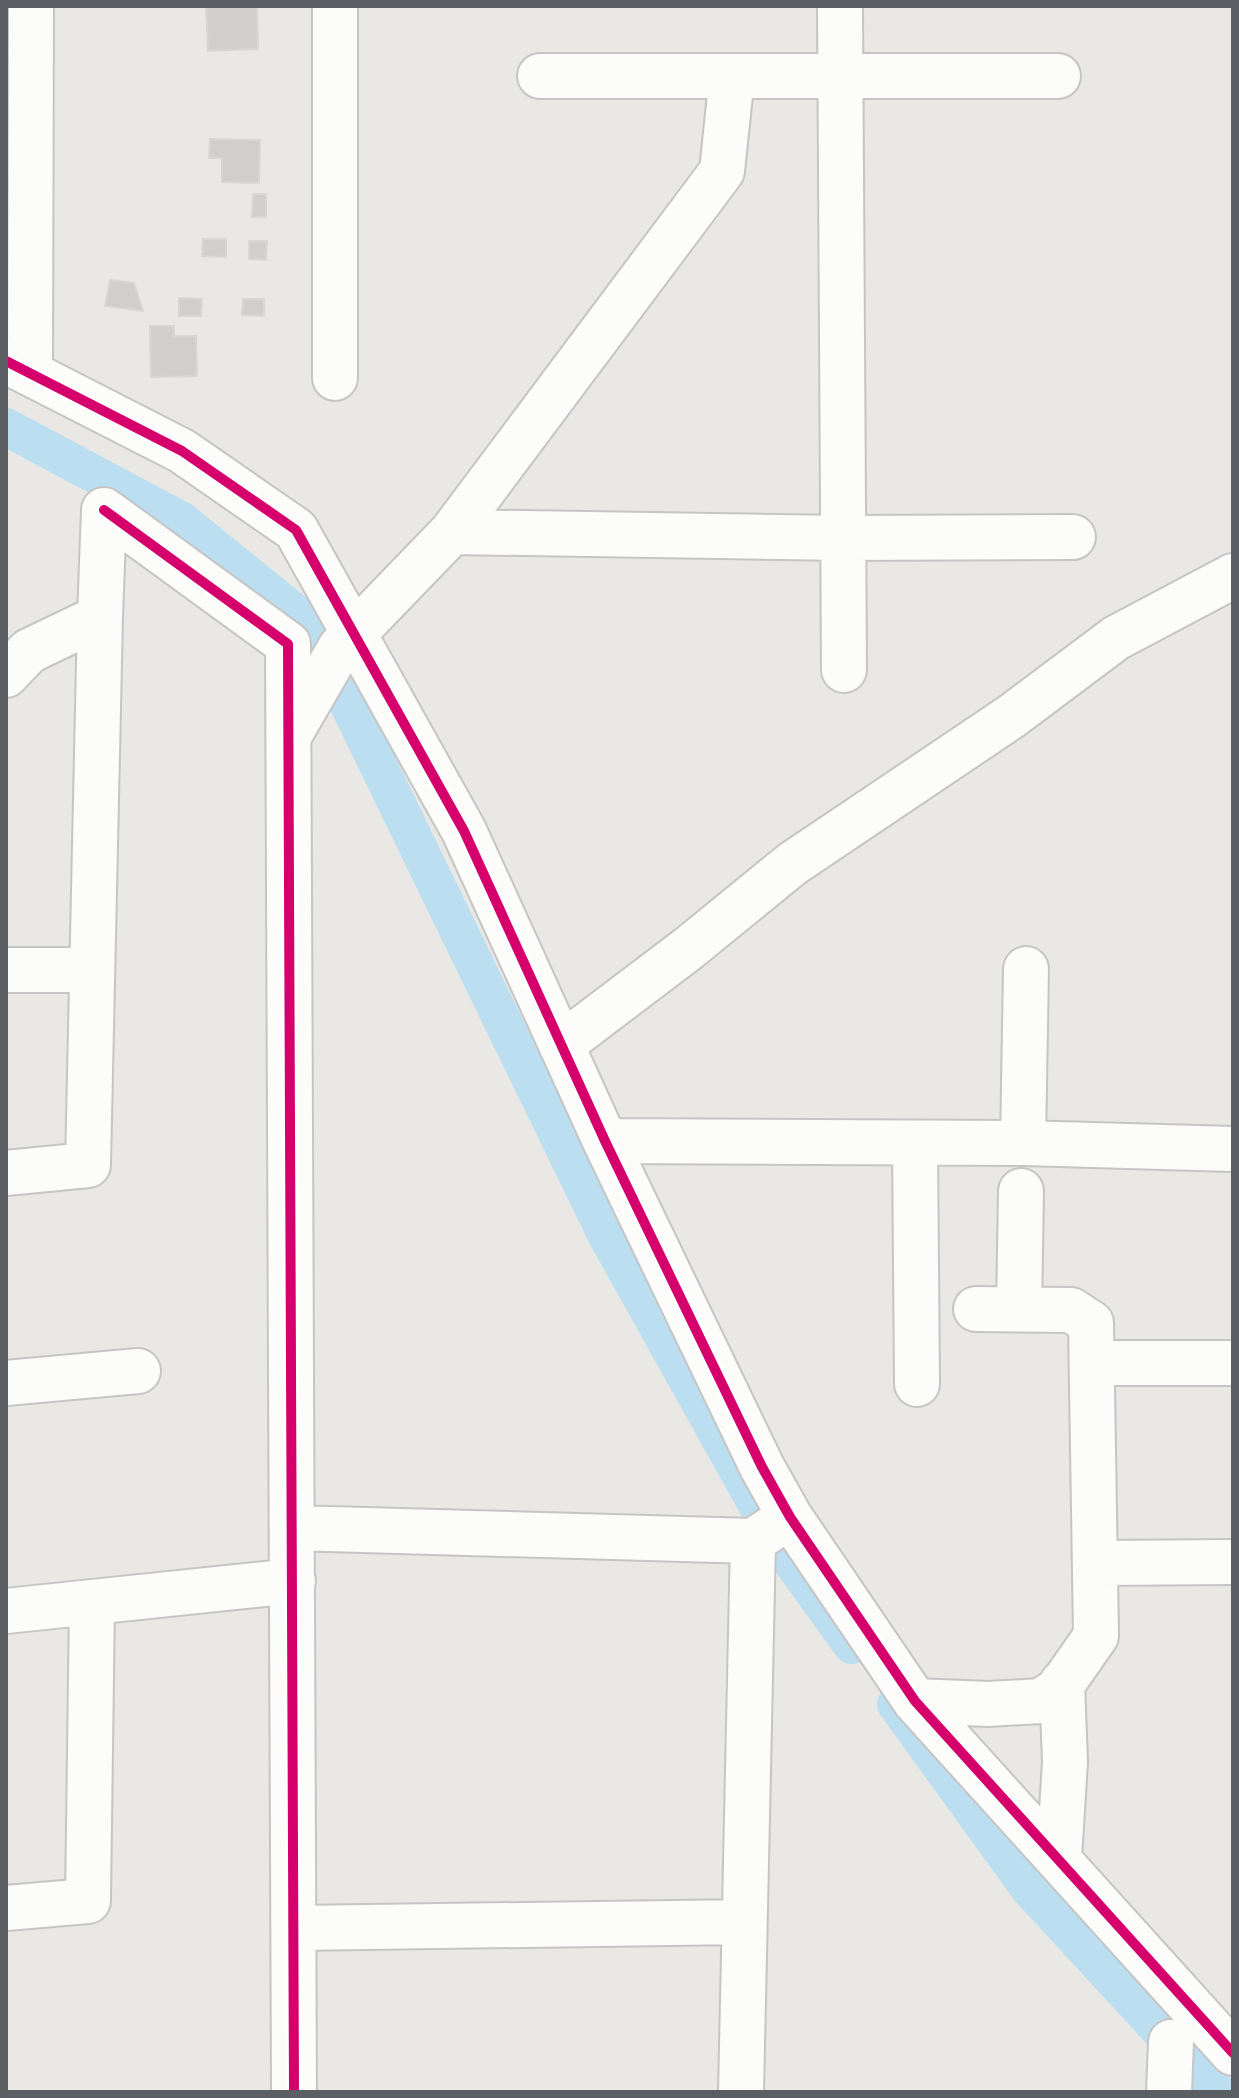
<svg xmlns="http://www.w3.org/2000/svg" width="1239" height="2098" viewBox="0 0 1239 2098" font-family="Overpass,sans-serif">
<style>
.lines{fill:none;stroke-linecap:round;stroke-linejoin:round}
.canal{stroke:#bbdef1;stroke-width:38}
.building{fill:#d1cfcd;stroke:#d9d7d4;stroke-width:2}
.minor-casing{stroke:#c6c5c5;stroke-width:48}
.minor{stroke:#fcfcfb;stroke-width:44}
.cycleway-casing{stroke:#fff;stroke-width:15}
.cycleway{stroke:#d6006c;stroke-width:10}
</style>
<rect width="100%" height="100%" fill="#eae8e4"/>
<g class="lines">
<path class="canal" d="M6 427 182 521 310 625 606 1234 779 1544 852 1645
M896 1704 1029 1888 1217 2092"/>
</g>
<path class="building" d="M206 6H257L258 49 208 51Z
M210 139 260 140 259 183 222 182V158H209Z
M253 194H266V217H252Z
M203 239H226V257L202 256Z
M249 241H267L266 260 249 259Z
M110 280 134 283 143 311 105 306Z
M179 298 202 299 201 316H179Z
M243 299H264V316L242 315Z
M150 326H174V336H196L197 376 151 377Z"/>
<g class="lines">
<defs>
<path id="minor" d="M335 6V378
M840 6 844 670
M540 76H1058
M6 361 182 451 296 530 464 831 605 1141 762 1467 790 1517 915 1701 1233 2053
M30 372 31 6
M104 510 288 644 294 2092
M452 532 843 538 1073 537
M6 675 29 651 100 617 104 510
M290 734 340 648 452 532 722 171 732 76
M6 970H92
M561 1045 689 948 792 864 1012 716 1116 638 1233 576
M605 1141 1023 1143 1233 1149
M915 1143 917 1384
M1023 1143 1026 969
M6 1173 88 1165 100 617
M1019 1309 1021 1191
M1093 1363H1233
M6 1383 138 1371
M293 1528 753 1541 777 1525
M1096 1563 1233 1562
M6 1611 293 1581
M915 1701 988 1704 1041 1701 1059 1689 1096 1636 1091 1323 1071 1310 976 1309
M1059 1858 1065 1762 1062 1683
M6 1908 88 1901 92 1602
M294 1928 744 1922
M741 2092 753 1541
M1169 2092 1171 2042"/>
</defs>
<use href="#minor" class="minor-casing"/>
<use href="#minor" class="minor"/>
<defs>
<path id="cycleway" d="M6 361 182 451 296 530 464 831 605 1141 762 1467 790 1517 915 1701 1233 2053
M104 510 288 644 294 2092"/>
</defs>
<use href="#cycleway" class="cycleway-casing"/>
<use href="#cycleway" class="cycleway"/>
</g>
<rect width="1239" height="2098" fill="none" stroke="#5b5e62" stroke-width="16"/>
</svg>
